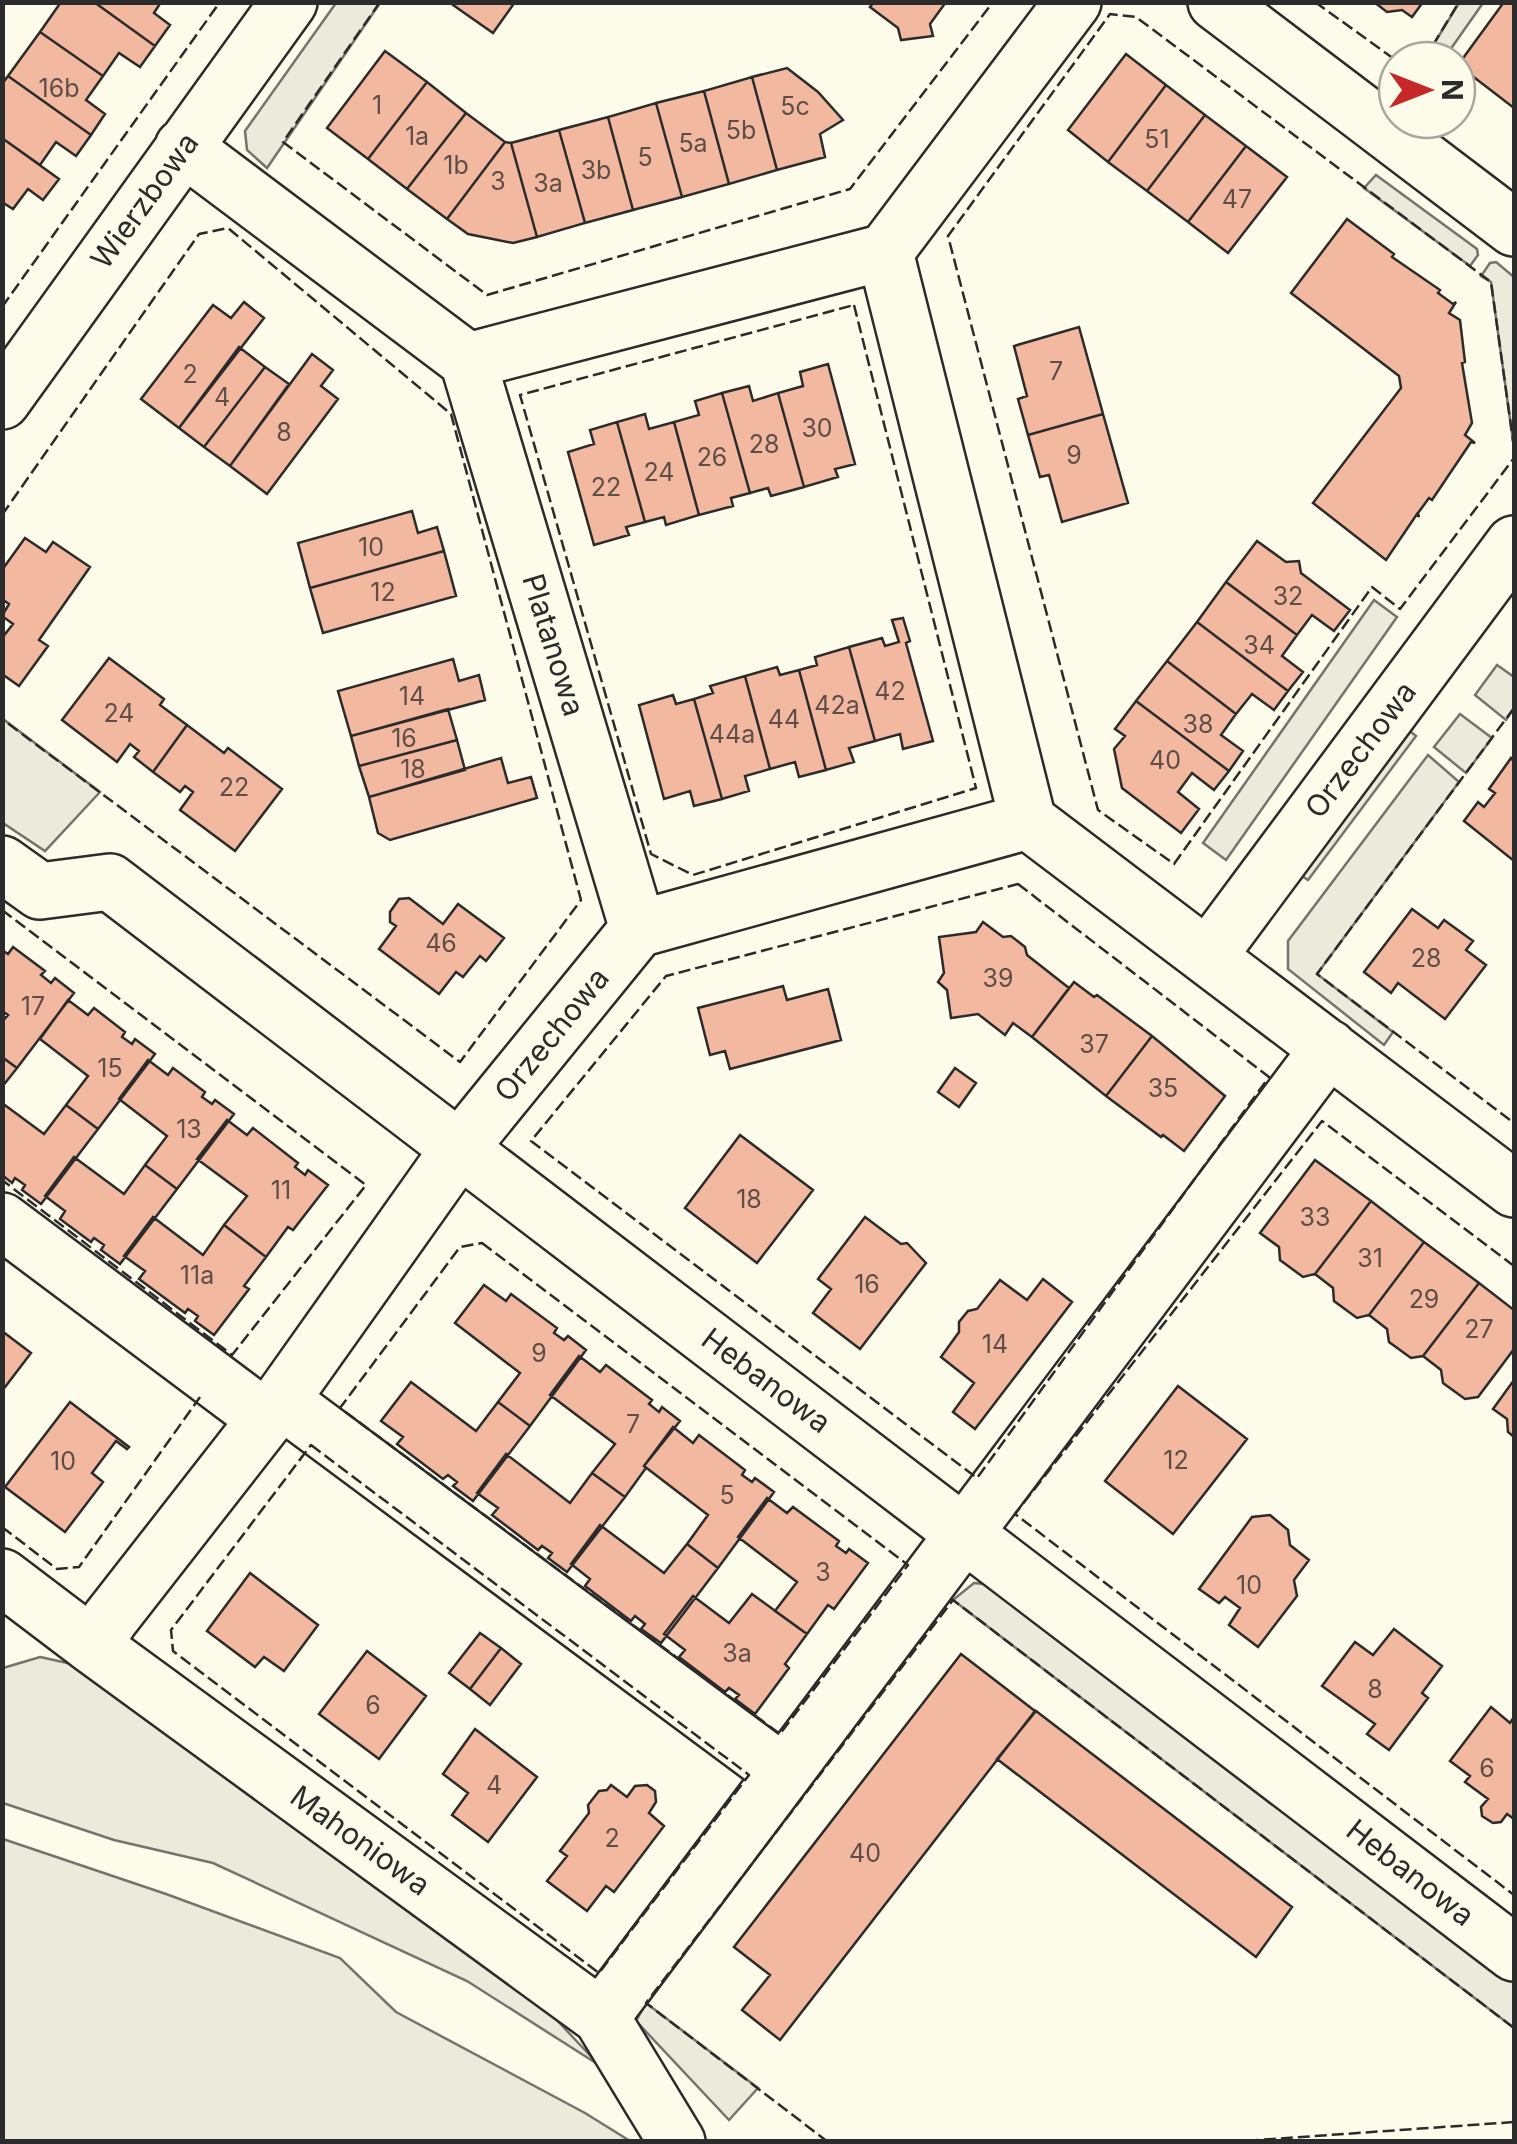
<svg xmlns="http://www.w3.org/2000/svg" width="1517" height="2144" viewBox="0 0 1517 2144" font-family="Inter,sans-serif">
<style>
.green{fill:#ecebdb;stroke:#74746e;stroke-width:2.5}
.parking{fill:#eceadb;stroke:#74746e;stroke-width:2.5}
.building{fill:#f2b8a0;stroke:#2b2b2b;stroke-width:2.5}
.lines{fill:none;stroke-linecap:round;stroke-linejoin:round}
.minor-casing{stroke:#2b2b2b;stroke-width:60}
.minor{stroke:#fdfbea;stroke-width:55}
.fence{stroke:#2b2b2b;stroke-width:2.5;stroke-dasharray:12 5;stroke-linecap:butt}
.labels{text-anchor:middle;stroke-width:8;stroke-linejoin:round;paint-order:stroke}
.number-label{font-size:25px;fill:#5d4e48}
.street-label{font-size:30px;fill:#2b2b2b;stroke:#fdfbea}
</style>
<rect width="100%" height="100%" fill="#fdfbea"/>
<path class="green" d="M336 3H380L267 168 247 150 245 131Z
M1459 3H1483L1450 50 1461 58 1457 64V60H1424Z
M1376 175 1477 249 1478 255 1470 266 1364 188Z
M1496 262 1514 277V448L1491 282 1481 276 1490 263Z
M1497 665 1514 677V708L1506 720 1475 695Z
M1460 714 1492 738 1466 773 1434 747Z
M3 719 100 792 45 851 3 823Z
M1428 755 1459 782 1317 974 1393 1032 1384 1045 1288 969V941Z
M974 1583 995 1585 1514 1979V2028L953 1600Z
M40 1657 72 1664 553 2016 599 2065 467 1981 213 1863 114 1840 3 1803V1668Z
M3 1839 166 1894 340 1958 396 2012 585 2113 630 2141H3Z
M646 2003 758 2088 729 2120 636 2021Z"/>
<path class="parking" d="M1374 600 1397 617 1226 860 1203 843Z
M1402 725 1416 736 1308 880 1293 870Z"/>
<path class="building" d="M61 2H94L155 46 140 67 119 53 103 76 40 32Z
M94 2H161L154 13 170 25 155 46Z
M454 2H515L493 33 453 5Z
M874 2H946L930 24 933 36 901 40 898 28 870 7Z
M1374 2H1423L1412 17 1402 10 1387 12Z
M1504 2H1514V108L1458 65Z
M40 32 103 76 86 100 105 114 91 135 8 76Z
M385 51 427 82 368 159 327 128Z
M1126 54 1166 85 1108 162 1068 130Z
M787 68 818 92 843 120 820 134 825 157 777 170 752 77Z
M8 76 91 135 76 156 56 142 40 165 2 138V84Z
M752 77 777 170 729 184 704 91Z
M427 82 466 113 407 189 368 159Z
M1166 85 1205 115 1147 191 1108 162Z
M704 91 729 184 682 197 656 103Z
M656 103 682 197 633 210 608 117Z
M466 113 505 142 447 219 407 189Z
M1205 115 1246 146 1188 222 1147 191Z
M608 117 633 210 585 223 559 130Z
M559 130 585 223 537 237 511 143Z
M2 138 59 179 43 200 28 189 13 209 2 202Z
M505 142 511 143 537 237 513 243 468 234 447 219Z
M1246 146 1287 177 1228 253 1188 222Z
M1347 219 1394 254 1392 257 1440 290 1438 293 1453 304 1456 302 1449 313 1460 320 1465 362 1462 363 1472 423 1465 435 1475 443 1471 442 1432 500 1429 498 1418 513 1419 517 1417 514 1386 560 1313 503 1401 388 1399 376 1291 293Z
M244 302 264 318 179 428 141 399 213 305 231 318Z
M1079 327 1103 414 1028 435 1018 399 1027 396 1014 346Z
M239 347 265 367 204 447 179 428Z
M312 354 333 370 321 386 338 399 267 494 230 466Z
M828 364 855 464 835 469 838 477 804 487 778 393 803 386 800 372Z
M265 367 289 384 230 466 204 447Z
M749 386 753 401 778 393 804 487 771 496 768 488 750 493 722 393Z
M722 393 750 493 731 498 733 506 699 515 674 422 699 415 695 401Z
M645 414 649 429 674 422 699 515 666 525 664 517 645 522 617 422Z
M1103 414 1128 503 1062 522 1049 475 1040 477 1028 435Z
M617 422 645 522 626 527 629 535 594 545 568 452 594 444 590 430Z
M412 511 418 533 437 527 444 551 310 588 298 543Z
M25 538 46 552 53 542 90 567 39 640 48 646 19 686 2 674V638L13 624 2 616 9 604 2 599V570Z
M1257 541 1286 562 1299 561 1301 573 1350 610 1334 631 1312 615 1297 635 1226 582Z
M444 551 456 596 323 633 310 588Z
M1226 582 1297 635 1282 656 1303 672 1288 691 1197 622Z
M903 618 910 641 906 643 933 741 903 749 900 734 875 741 849 647 882 638 885 646 899 642 892 620Z
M1197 622 1288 691 1274 710 1252 694 1236 714 1167 661Z
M849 647 875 741 849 748 854 762 826 770 799 670 817 665 815 657Z
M109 658 164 699 160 705 187 725 153 772 134 757 139 751 130 744 117 762 62 720Z
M453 659 459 681 479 675 485 700 351 736 338 691Z
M1167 661 1236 714 1221 735 1243 751 1229 771 1136 701Z
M777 667 780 675 799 670 826 770 799 777 795 762 770 769 745 676Z
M745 676 770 769 745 776 749 791 722 799 694 699 713 693 710 686Z
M673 695 676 704 694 699 722 799 694 806 690 791 664 799 639 705Z
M1136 701 1229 771 1214 790 1192 773 1178 792 1199 809 1181 833 1122 788 1114 749 1125 736 1115 729Z
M448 709 457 740 359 766 351 736Z
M187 725 224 753 228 748 282 789 235 851 180 810 193 792 185 786 180 792 153 772Z
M457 740 465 770 369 797 359 766Z
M501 758 508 783 531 777 537 798 390 840 378 833 369 797Z
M1511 758 1514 761V861L1464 821 1478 802 1484 807 1495 793 1489 789Z
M409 898 443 924 458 904 504 938 486 961 480 956 463 977 456 972 439 994 379 949 396 926 390 922V912L399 899Z
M1412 909 1438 928 1444 920 1473 941 1466 950 1486 965 1445 1019 1398 983 1391 993 1364 972Z
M983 922 1003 937 1011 936 1025 947 1027 955 1069 988 1032 1037 1013 1023 1005 1035 978 1014 951 1018 947 990 938 982 944 973 939 937 976 932Z
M13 947 45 971 41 975 51 983 55 978 74 993 17 1068 2 1057V1022L8 1015 2 1011V950L8 954Z
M1074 982 1094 997 1097 995 1152 1036 1106 1096 1032 1037Z
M783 986 787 1000 828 989 841 1040 730 1069 725 1051 710 1055 698 1008Z
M68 1000 88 1015 94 1008 125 1032 122 1037 132 1044 135 1039 155 1054 98 1129 66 1105 88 1076 40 1039Z
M1152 1036 1225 1096 1184 1151 1163 1135 1161 1137 1106 1096Z
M2 1057 17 1068 2 1087Z
M148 1060 168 1075 173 1068 205 1092 202 1097 212 1104 215 1100 234 1114 177 1189 145 1165 167 1136 119 1099Z
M955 1068 976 1083 959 1107 938 1092Z
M2 1103 44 1134 66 1105 98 1129 41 1204 22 1190 25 1185 15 1178 12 1183 2 1175Z
M227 1120 247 1135 253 1128 298 1163 295 1167 305 1175 308 1170 328 1185 293 1230 288 1227 266 1257 224 1225 247 1196 197 1159Z
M740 1135 813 1190 757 1263 685 1208Z
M74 1157 124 1194 145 1165 177 1189 120 1264 101 1250 104 1245 94 1238 91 1242 60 1219 65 1211 45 1196Z
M1315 1160 1371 1201 1315 1274 1303 1277 1280 1260 1279 1247 1260 1233Z
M1371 1201 1424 1242 1369 1315 1357 1318 1334 1301 1333 1288 1315 1274Z
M153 1217 203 1255 224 1225 266 1257 244 1286 249 1289 214 1335 195 1321 198 1316 188 1309 185 1313 139 1279 145 1271 124 1256Z
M865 1217 901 1244 907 1243 926 1263 860 1349 813 1313 831 1289 818 1279Z
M1424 1242 1479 1283 1423 1356 1411 1358 1389 1342 1387 1329 1369 1315Z
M1043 1279 1072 1302 975 1429 953 1412 974 1383 941 1357 959 1332V1322L968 1311 977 1309 1000 1280 1027 1300Z
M1479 1283 1514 1310V1349L1478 1397 1465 1399 1443 1383 1441 1370 1423 1356Z
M484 1285 506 1301 511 1294 557 1328 554 1333 564 1340 568 1336 586 1350 530 1426 498 1402 520 1373 455 1323Z
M2 1331 31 1353 2 1391Z
M579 1356 600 1372 606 1365 652 1400 649 1404 659 1412 662 1407 680 1421 644 1466 646 1468 625 1497 592 1473 615 1444 550 1395Z
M1514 1380V1437L1508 1432 1507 1419 1493 1409Z
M411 1382 476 1431 498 1402 530 1426 473 1501 453 1486 457 1482 448 1475 443 1479 397 1444 403 1437 381 1421Z
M1178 1386 1247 1439 1173 1534 1105 1481Z
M70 1402 129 1447 127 1449 116 1441 92 1473 103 1482 65 1532 5 1487Z
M673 1427 693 1443 699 1435 745 1470 742 1475 752 1482 755 1478 774 1492 718 1568 687 1544 708 1515 644 1466Z
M506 1454 570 1503 592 1473 625 1497 567 1572 548 1558 552 1553 542 1546 538 1550 492 1515 498 1508 477 1493Z
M767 1498 787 1513 793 1507 839 1541 836 1546 846 1553 849 1549 868 1563 834 1609 828 1605 807 1634 775 1611 797 1582 738 1537Z
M1270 1515 1288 1530 1290 1545 1309 1560 1294 1580 1297 1596 1258 1647 1229 1625 1240 1608 1225 1597 1219 1603 1199 1589 1252 1517Z
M600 1525 664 1573 687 1544 718 1568 661 1643 641 1629 645 1624 635 1616 631 1621 585 1586 590 1579 571 1564Z
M250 1573 318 1625 284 1671 264 1657 255 1667 207 1631Z
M752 1594 807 1634 785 1664 789 1668 755 1714 735 1699 739 1695 729 1688 725 1692 679 1657 685 1650 664 1634 693 1596 729 1623Z
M1394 1629 1442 1666 1422 1693 1428 1698 1389 1750 1367 1734 1375 1724 1322 1686 1355 1642 1373 1655Z
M480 1633 501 1648 470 1689 449 1673Z
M501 1648 521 1664 490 1705 470 1689Z
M367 1651 426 1696 379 1759 319 1714Z
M961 1654 1035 1711 780 2040 742 2010 770 1975 734 1947Z
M1491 1707 1510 1723 1514 1717V1819L1507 1814 1501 1822 1493 1823 1482 1816 1481 1807 1488 1799 1465 1782 1470 1776 1450 1761Z
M1036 1711 1292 1907 1256 1957 997 1759Z
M475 1729 537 1777 488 1842 452 1815 468 1793 443 1774Z
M611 1785 627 1797 635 1786 647 1785 655 1791 656 1802 649 1813 664 1826 614 1892 606 1886 587 1911 547 1881 567 1856 560 1851 589 1813 588 1805 599 1791 607 1790Z"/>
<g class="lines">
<defs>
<path id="minor" d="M1216 2 1514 228
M183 147 468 361 885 252 1073 2
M885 252 1028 821
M468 361 638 929
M2 401 289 2
M2 864 40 891 110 882 1514 1953
M1208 956 1514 544
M2 1221 265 1418
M281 1400 782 1772
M2 1577 93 1646 601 2017 677 2142
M93 1646 110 1619 281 1400 459 1149 638 929 1028 821 1514 1189
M601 2017 1329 1048"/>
</defs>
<use href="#minor" class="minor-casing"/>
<use href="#minor" class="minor"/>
<path class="fence" d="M380 2 283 142 487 295 850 189 993 2
M1315 2 1397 61
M1424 60 1459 2
M854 305 976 788 693 875 651 854 520 395Z
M2 307 220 2
M1514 448 1491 282 1136 17 1110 14 948 236 1098 810 1174 864 1372 587 1400 609 1514 458
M2 515 199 234 228 228 451 414 581 900 460 1062 2 719
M1514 708 1317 974 1514 1123
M1018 884 1269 1077 977 1478 531 1141 666 976Z
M2 910 366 1185 232 1355 2 1180
M482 1243 908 1565 780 1734 340 1408 460 1247Z
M1514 1266 1322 1121 1015 1514 1514 1895
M311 1445 749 1775 599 1973 173 1651 171 1630Z
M2 1527 57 1569 79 1567 200 1397
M828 2142 646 2003 953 1600 1514 2028
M1230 2142 1514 2122"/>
</g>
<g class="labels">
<g class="number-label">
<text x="59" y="97">16b</text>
<text x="377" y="114">1</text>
<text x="795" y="115">5c</text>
<text x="741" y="139">5b</text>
<text x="417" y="145">1a</text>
<text x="1157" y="148">51</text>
<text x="693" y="152">5a</text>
<text x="645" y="166">5</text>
<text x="456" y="174">1b</text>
<text x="596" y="179">3b</text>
<text x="498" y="190">3</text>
<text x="548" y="192">3a</text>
<text x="1237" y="208">47</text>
<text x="1056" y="380">7</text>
<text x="190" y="383">2</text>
<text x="222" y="406">4</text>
<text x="817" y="437">30</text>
<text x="284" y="441">8</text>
<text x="764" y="453">28</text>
<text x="1074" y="464">9</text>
<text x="712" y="466">26</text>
<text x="659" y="481">24</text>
<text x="606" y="496">22</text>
<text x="371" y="556">10</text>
<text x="383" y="601">12</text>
<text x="1288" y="605">32</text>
<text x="1259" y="654">34</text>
<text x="890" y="700">42</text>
<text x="412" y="705">14</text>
<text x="837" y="714">42a</text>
<text x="119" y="722">24</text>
<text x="784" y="728">44</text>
<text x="1198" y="733">38</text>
<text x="732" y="743">44a</text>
<text x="404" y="747">16</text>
<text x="1165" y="769">40</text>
<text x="413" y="778">18</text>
<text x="234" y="796">22</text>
<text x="441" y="952">46</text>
<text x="1426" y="967">28</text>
<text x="998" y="987">39</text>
<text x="33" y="1015">17</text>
<text x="1094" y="1053">37</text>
<text x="110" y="1077">15</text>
<text x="1163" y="1097">35</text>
<text x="189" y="1138">13</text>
<text x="281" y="1199">11</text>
<text x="749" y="1208">18</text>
<text x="1315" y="1226">33</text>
<text x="1370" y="1267">31</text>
<text x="197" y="1284">11a</text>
<text x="867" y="1293">16</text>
<text x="1424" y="1308">29</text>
<text x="1479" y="1338">27</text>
<text x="995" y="1353">14</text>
<text x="539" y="1362">9</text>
<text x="633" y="1433">7</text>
<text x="1176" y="1469">12</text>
<text x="63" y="1470">10</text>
<text x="727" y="1504">5</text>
<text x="823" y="1581">3</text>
<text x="1249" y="1594">10</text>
<text x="737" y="1662">3a</text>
<text x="1375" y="1698">8</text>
<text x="373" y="1714">6</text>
<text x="1487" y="1777">6</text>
<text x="494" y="1794">4</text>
<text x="612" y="1847">2</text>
<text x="865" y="1862">40</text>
</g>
<g class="street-label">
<text transform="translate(145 201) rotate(-54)" y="10">Wierzbowa</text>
<text transform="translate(553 645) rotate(73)" y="10">Platanowa</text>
<text transform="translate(1361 750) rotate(-53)" y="10">Orzechowa</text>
<text transform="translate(552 1035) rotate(-51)" y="10">Orzechowa</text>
<text transform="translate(766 1381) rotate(37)" y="10">Hebanowa</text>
<text transform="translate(360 1841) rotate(36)" y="10">Mahoniowa</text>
<text transform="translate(1410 1873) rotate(38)" y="10">Hebanowa</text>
</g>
</g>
<rect width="1517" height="2144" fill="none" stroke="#2b2b2b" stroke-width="10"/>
<g transform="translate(1427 90) rotate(90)"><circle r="48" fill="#fdfbea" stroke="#a9a89e" stroke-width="2.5"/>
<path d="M0-8L18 38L0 25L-18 38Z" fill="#c62828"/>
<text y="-15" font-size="28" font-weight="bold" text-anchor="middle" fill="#2b2b2b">N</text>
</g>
</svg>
